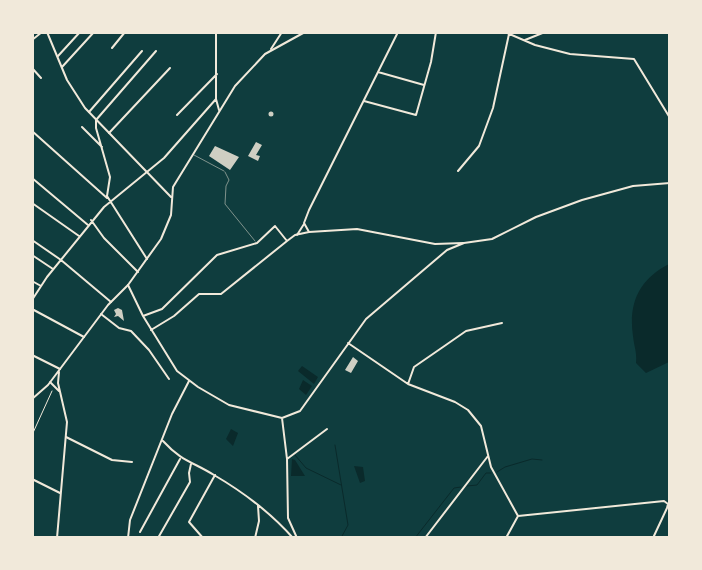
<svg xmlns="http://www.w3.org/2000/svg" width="702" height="570" viewBox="0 0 702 570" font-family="Arial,sans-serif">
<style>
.water{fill:#0a2a2b}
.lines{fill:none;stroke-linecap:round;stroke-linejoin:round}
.stream{stroke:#0a2a2b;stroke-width:1}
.building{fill:#cfcfc3}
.path{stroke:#f1e9da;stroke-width:0.5}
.service{stroke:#f1e9da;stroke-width:0.5}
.pedestrian{stroke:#f1e9da;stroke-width:1}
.minor{stroke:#f1e9da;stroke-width:2}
.tertiary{stroke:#f1e9da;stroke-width:2}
</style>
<rect width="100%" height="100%" fill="#0f3d3e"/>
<path class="water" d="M669 264V362L646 373 636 363C637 352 634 346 633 336 628 302 640 279 669 264Z
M302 366 318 377 314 384 298 371Z
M303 380 312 386 306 395 299 389Z
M231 429 238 433 233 446 226 439Z
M292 459 295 460 305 476H291Z
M354 466 363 467 365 481 360 483Z"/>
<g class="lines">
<path class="stream" d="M335 445 348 525 341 538
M295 455 306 468 341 485
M497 472 505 467 532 459 542 460
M467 486 477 485 486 473H491
M415 538 454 488 461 487"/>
</g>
<path class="building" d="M268.5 114a2.5 2.5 0 1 1 5 0a2.5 2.5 0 1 1-5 0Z
M256 142 262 145 256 155 260 156 258 161 248 156Z
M215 146 239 157 230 170 209 156Z
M118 308 122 310 124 321 118 316 114 317 116 314 114 310Z
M353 357 358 361 351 373 345 370Z"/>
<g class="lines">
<path class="path" d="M225 172 229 180 226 186 225 204 255 241"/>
<path class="service" d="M194 155 224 171"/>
<path class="pedestrian" d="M32 435 52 391"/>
<path class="minor" d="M216 32V99L219 110
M505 32 535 45 570 54 634 59 670 118
M32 40 42 32
M525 40 545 32
M112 48 125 32
M271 49 282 32
M58 56 80 32
M62 67 94 32
M32 68 41 78
M378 72 424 85
M364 101 416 115 431 62 436 32
M89 112 142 51
M177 115 217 74
M82 127 102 147
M32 131 107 198
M109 133 170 68
M458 171 479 146 493 108 509 34
M32 178 88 225
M32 203 79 236
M91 220 104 238 138 272
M309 232 304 223 309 210 398 32
M297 235 304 224
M32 240 61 260 111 302
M32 255 53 269
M147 259 107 196 110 177 96 128V120L156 51
M32 281 41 286
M128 285 143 316 177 371 198 387 229 405 282 418 300 411 366 319 447 250 464 243 492 239 536 217 582 200 633 186 670 183
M32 300 47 277 104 207 164 158 216 99
M32 309 84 337
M101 314 119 328 131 331 149 350 169 379
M143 316 162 309 217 255 257 243 275 226 287 241 295 235 309 232 357 229 435 244 463 243
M151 330 174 316 199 294H221L287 241
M348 343 408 384 455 402 468 410 481 426 491 467 518 516 664 501 668 504 667 508 653 538
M32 355 60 369
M408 384 414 367 443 347 466 331 502 323
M282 418 287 459 288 518 297 538
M66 437 112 460 132 462
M163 441C181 461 193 462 214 475 243 492 271 513 293 538
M287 459 327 429
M32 479 60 493
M140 532 180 459
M128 538 130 520 172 414 189 381
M158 538 190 482 189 473 191 464
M203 538 189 522 215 475
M255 538 259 521 258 506
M425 538 488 456
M506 538 518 516"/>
<path class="tertiary" d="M47 32 67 80 85 108 171 197
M50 382 59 391
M32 399 48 385 108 305 128 285 161 239 171 215 173 187 235 86 265 54 305 32
M57 538 67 422 58 383 59 372"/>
</g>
<rect width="702" height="570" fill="none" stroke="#f1e9da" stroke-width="68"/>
</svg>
